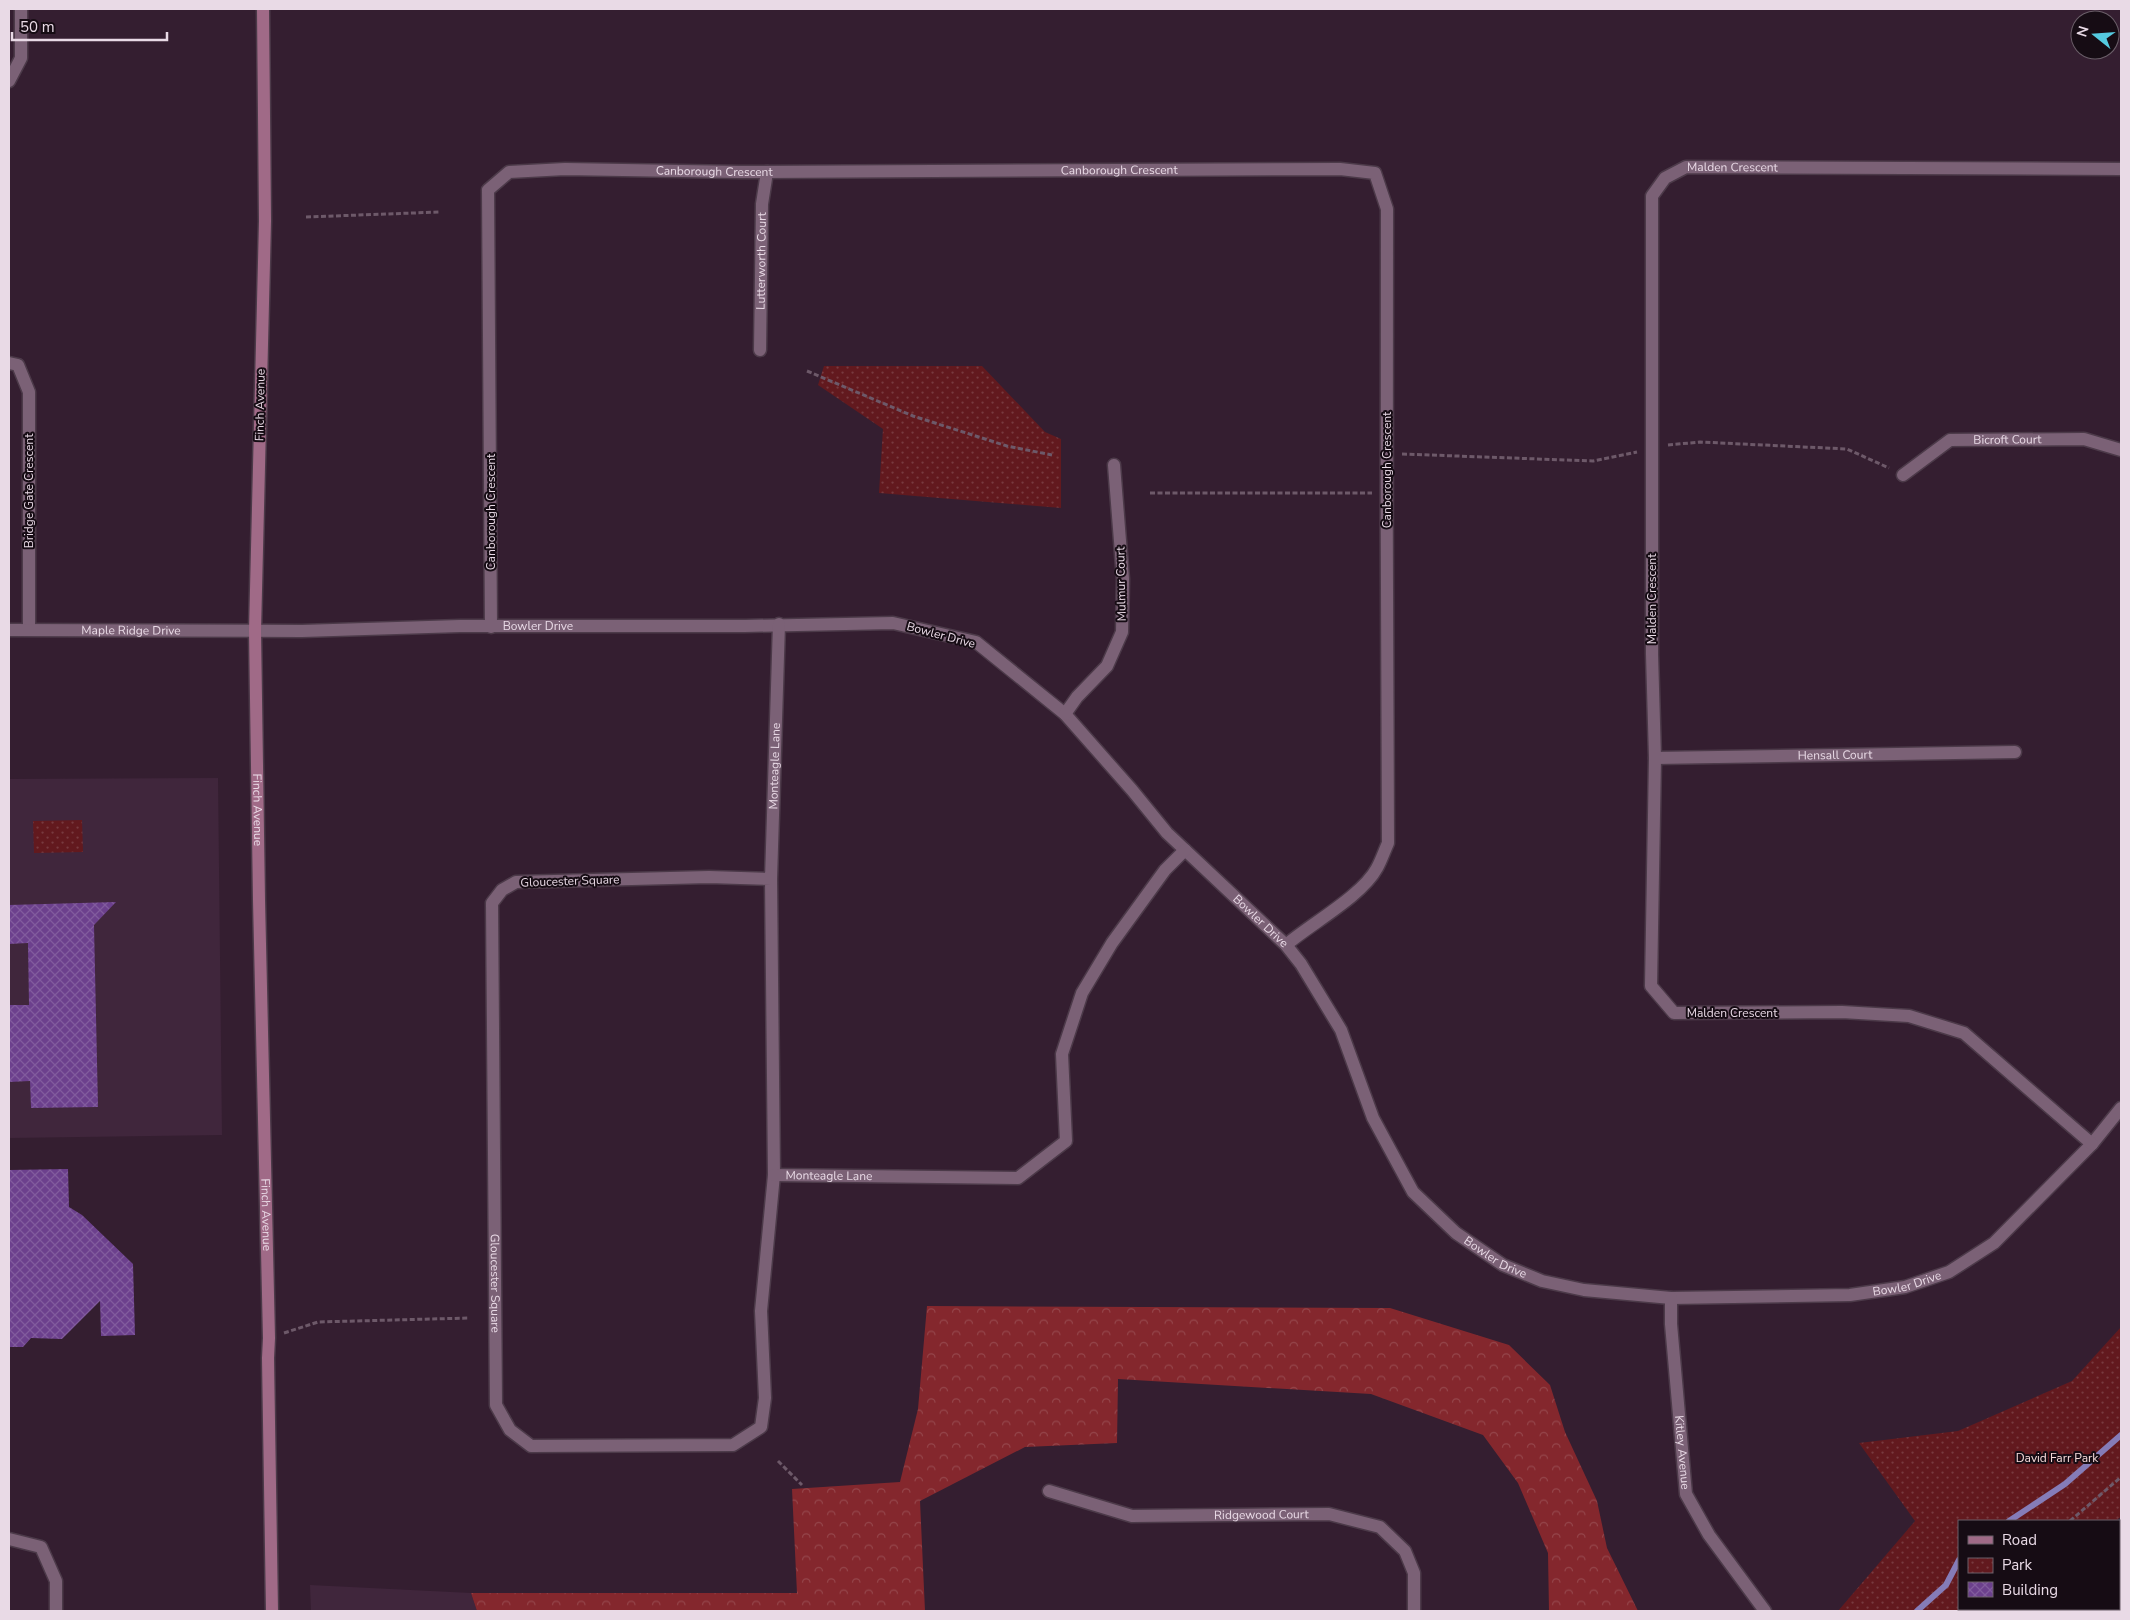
<svg xmlns="http://www.w3.org/2000/svg" width="2130" height="1620" viewBox="0 0 2130 1620" font-family="'Nunito Sans',sans-serif">
<style>
.built{fill:#40263c}
.forest{fill:url(#forest-crowns)}
.park{fill:url(#park-dots)}
.lines{fill:none;stroke-linecap:round;stroke-linejoin:round}
.stream{stroke:#857cb8;stroke-width:6}
.building{fill:url(#building-cross-hatch)}
.minor-casing{stroke:#4c3a49;stroke-width:15}
.secondary-casing{stroke:#4c3a49;stroke-width:15}
.path{stroke:#6d5969;stroke-width:3;stroke-dasharray:5 2.5;stroke-linecap:butt}
.minor{stroke:#7b6176;stroke-width:12}
.secondary{stroke:#a06a87;stroke-width:12}
.labels{text-anchor:middle;stroke-width:4;stroke-linejoin:round;paint-order:stroke}
.street-label{font-size:12px;fill:#e9dae6;stroke:#160c14}
.park-label{font-size:12px;fill:#f8dcdb;stroke:#160c14}
</style>
<defs>
<pattern id="forest-crowns" width="20" height="18" patternUnits="userSpaceOnUse" patternTransform="scale(1.25)"><rect width="20" height="18" fill="#84272d"/><path d="M2 6a3 3 0 1 1 6 0M12 15a3 3 0 1 1 6 0" fill="none" stroke="#95464b"/></pattern>
<pattern id="park-dots" width="8" height="8" patternUnits="userSpaceOnUse" patternTransform="scale(1.25)"><rect width="8" height="8" fill="#62191e"/><path d="M2 2h.1M6 6h.1" fill="none" stroke="#783a3f" stroke-width="1.8" stroke-linecap="round"/></pattern>
<pattern id="building-cross-hatch" width="8" height="8" patternUnits="userSpaceOnUse" patternTransform="scale(1.25)"><rect width="8" height="8" fill="#6c408d"/><path d="M0 0l8 8M0 8l8-8" fill="none" stroke="#815b9d"/></pattern>
</defs>
<rect width="100%" height="100%" fill="#341e30"/>
<path class="built" d="M218 778 222 1135 9 1138V779Z
M310 1585 471 1593 477 1611H311Z"/>
<path class="forest" d="M927 1306 1390 1308 1509 1345 1550 1385 1565 1432 1597 1501 1607 1548 1638 1611H1549L1548 1553 1518 1483 1483 1435 1371 1394 1118 1379 1117 1443 1025 1447 920 1501 925 1611H477L471 1593H797L792 1489 900 1482 918 1409Z"/>
<path class="park" d="M824 366H982L1045 432 1061 439V508L879 493 883 429 818 385Z
M82 820 83 852 34 853 33 821Z
M2121 1327V1517L2115 1521H1959V1609H1997L1994 1611H1838L1915 1521 1859 1443 1958 1431 2072 1381Z"/>
<g class="lines">
<path class="stream" d="M2009 1521 2065 1484 2121 1435
M1917 1611 1946 1585 1959 1560"/>
</g>
<path class="building" d="M116 902 94 925 98 1107 31 1108 30 1081 9 1082V1005H29L28 943 9 944V905Z
M68 1169 69 1207 82 1215 133 1264 135 1335 101 1336 100 1301 62 1339 31 1338 23 1347H9V1170Z"/>
<g class="lines">
<defs>
<g id="minor">
<path d="M9 81 21 58V9"/>
<path id="s1" d="M760 350 762 204 767 172"/>
<path d="M9 363 18 365 29 392V629"/>
<path id="s2" d="M1903 475 1950 440 2084 439 2121 450"/>
<path id="s3" d="M491 627 488 190 509 172 565 169 739 172 1340 169 1375 173 1387 209C1387 420 1386 632 1388 843 1384 852 1381 861 1377 868 1362 896 1312 923 1286 945"/>
<path id="s4" d="M9 630 302 631 460 626H745L893 623 976 642 1065 714 1132 790 1167 833 1286 945 1301 964 1341 1030 1373 1118 1413 1192 1456 1233 1503 1265 1542 1281 1584 1290 1671 1298 1850 1295 1905 1287 1949 1272 1994 1243 2092 1144 2121 1108"/>
<path d="M1065 714 1077 697 1107 666 1122 632 1123 579 1114 465"/>
<path id="s5" d="M1655 758 2015 752"/>
<path id="s6" d="M771 879 709 877 516 882 502 890 492 903 496 1405 510 1430 531 1446 733 1445 761 1427 765 1398 761 1311 774 1175 771 879 779 624"/>
<path id="s7" d="M2092 1144 1964 1033 1909 1016 1842 1012 1674 1013 1651 986 1655 758 1652 654V196L1665 178 1686 167 2121 169"/>
<path id="s8" d="M774 1175 1018 1178 1066 1141 1062 1054 1082 993 1112 943 1165 870 1185 850"/>
<path id="s9" d="M1671 1298V1324L1686 1494 1709 1535 1765 1611"/>
<path id="s10" d="M1049 1491 1132 1516 1329 1514 1380 1527 1405 1551 1414 1573V1611"/>
<path d="M9 1539 41 1547 56 1581V1611"/>
</g>
<g id="secondary">
<path id="s11" d="M263 9 265 221 255 631 259 900 269 1338 268 1358 272 1611"/>
</g>
</defs>
<use href="#minor" class="minor-casing"/>
<use href="#secondary" class="secondary-casing"/>
<path class="path" d="M306 217 440 212
M807 371 913 416 1007 446 1052 455
M1668 445 1700 442 1847 449 1889 468
M1402 454 1593 461 1637 452
M1150 493H1372
M284 1333 318 1322 469 1318
M778 1461 802 1485
M2070 1521 2121 1477
M1963 1611 1966 1609"/>
<use href="#minor" class="minor"/>
<use href="#secondary" class="secondary"/>
</g>
<g class="labels">
<g class="street-label">
<text dy="4" stroke="none"><textPath href="#s7" startOffset="1380">Malden Crescent</textPath></text>
<text dy="4" stroke="none"><textPath href="#s3" startOffset="670">Canborough Crescent</textPath></text>
<text dy="4" stroke="none"><textPath href="#s3" startOffset="1075">Canborough Crescent</textPath></text>
<text dy="4" stroke="none"><textPath href="#s1" startOffset="89">Lutterworth Court</textPath></text>
<text transform="translate(260 405) rotate(-89)" y="4">Finch Avenue</text>
<text dy="4" stroke="none"><textPath href="#s2" startOffset="116">Bicroft Court</textPath></text>
<text transform="translate(1387 470) rotate(-90)" y="4">Canborough Crescent</text>
<text transform="translate(29 491) rotate(-90)" y="4">Bridge Gate Crescent</text>
<text transform="translate(491 512) rotate(-90)" y="4">Canborough Crescent</text>
<text transform="translate(1121 584) rotate(-91)" y="4">Mulmur Court</text>
<text transform="translate(1652 599) rotate(-90)" y="4">Malden Crescent</text>
<text dy="4" stroke="none"><textPath href="#s4" startOffset="529">Bowler Drive</textPath></text>
<text dy="4" stroke="none"><textPath href="#s4" startOffset="122">Maple Ridge Drive</textPath></text>
<text transform="translate(941 635) rotate(15)" y="4">Bowler Drive</text>
<text dy="4" stroke="none"><textPath href="#s5" startOffset="180">Hensall Court</textPath></text>
<text dy="4" stroke="none"><textPath href="#s6" startOffset="1742">Monteagle Lane</textPath></text>
<text dy="4" stroke="none"><textPath href="#s11" startOffset="801">Finch Avenue</textPath></text>
<text transform="translate(570 881) rotate(-2)" y="4">Gloucester Square</text>
<text dy="4" stroke="none"><textPath href="#s4" startOffset="1369">Bowler Drive</textPath></text>
<text x="1732" y="1017">Malden Crescent</text>
<text dy="4" stroke="none"><textPath href="#s8" startOffset="55">Monteagle Lane</textPath></text>
<text dy="4" stroke="none"><textPath href="#s11" startOffset="1206">Finch Avenue</textPath></text>
<text dy="4" stroke="none"><textPath href="#s4" startOffset="1789">Bowler Drive</textPath></text>
<text dy="4" stroke="none"><textPath href="#s6" startOffset="668">Gloucester Square</textPath></text>
<text dy="4" stroke="none"><textPath href="#s4" startOffset="2209">Bowler Drive</textPath></text>
<text dy="4" stroke="none"><textPath href="#s9" startOffset="155">Kitley Avenue</textPath></text>
<text dy="4" stroke="none"><textPath href="#s10" startOffset="216">Ridgewood Court</textPath></text>
</g>
<g class="park-label">
<text x="2057" y="1462">David Farr Park</text>
</g>
</g>
<rect width="2130" height="1620" fill="none" stroke="#e9dae6" stroke-width="20"/>
<rect x="1958" y="1520" width="162" height="90" fill="#160c14" stroke="#6a5e68"/>
<rect x="1968" y="1536" width="25" height="8" fill="#a06a87" stroke="#6a5e68"/>
<text x="2002" y="1545" font-size="15" fill="#e9dae6">Road</text>
<rect x="1968" y="1558" width="25" height="15" fill="url(#park-dots)" stroke="#6a5e68"/>
<text x="2002" y="1570" font-size="15" fill="#e9dae6">Park</text>
<rect x="1968" y="1582" width="25" height="15" fill="url(#building-cross-hatch)" stroke="#6a5e68"/>
<text x="2002" y="1595" font-size="15" fill="#e9dae6">Building</text>
<g transform="translate(2095 35) rotate(287)"><circle r="24" fill="#160c14" stroke="#6a5e68"/>
<path d="M0-4L9 19L0 12L-9 19Z" fill="#55cae0"/>
<text y="-8" font-size="14" font-weight="bold" text-anchor="middle" fill="#e9dae6">N</text>
</g>
<path d="M12 32v8h155v-8" fill="none" stroke="#e9dae6" stroke-width="2.5"/>
<text x="20" y="32" font-size="15" fill="#e9dae6" stroke="#160c14" stroke-width="4" paint-order="stroke">50 m</text>
</svg>
